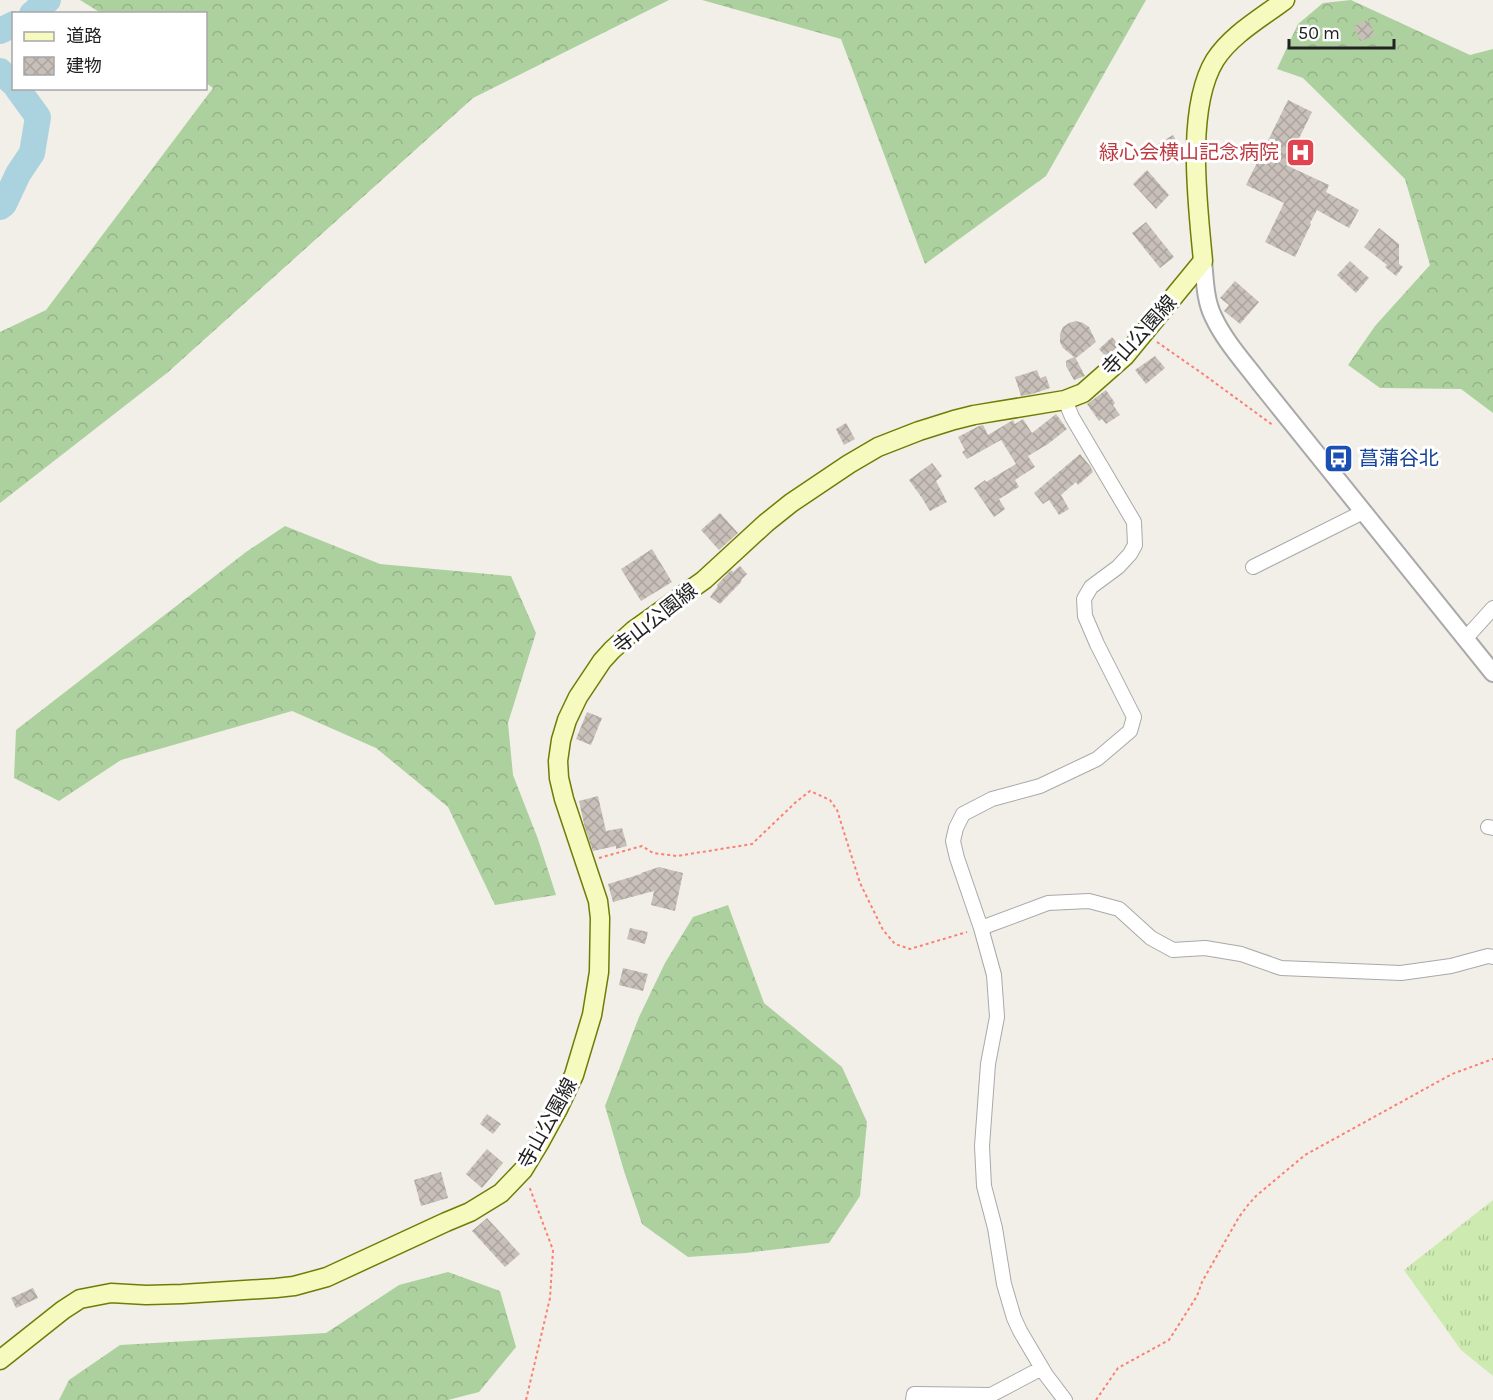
<svg xmlns="http://www.w3.org/2000/svg" width="1493" height="1400" viewBox="0 0 1493 1400" font-family="Karla,'Noto Sans JP',sans-serif">
<style>
.grass{fill:url(#grass-tufts)}
.forest{fill:url(#forest-crowns)}
.lines{fill:none;stroke-linecap:round;stroke-linejoin:round}
.river{stroke:#aad3df;stroke-width:26}
.building{fill:url(#building-cross-hatch)}
.minor-casing{stroke:#a9a9a9;stroke-width:16}
.tertiary-casing{stroke:#a9a9a9;stroke-width:20}
.secondary-casing{stroke:#707d05;stroke-width:21}
.path{stroke:#fa8072;stroke-width:2;stroke-dasharray:3 3;stroke-linecap:butt}
.minor{stroke:#fff;stroke-width:14}
.tertiary{stroke:#fff;stroke-width:16}
.secondary{stroke:#f7fabf;stroke-width:18}
.labels{text-anchor:middle;stroke-width:6;stroke-linejoin:round;paint-order:stroke}
.health-label{font-size:20px;fill:#be3a42;stroke:#fff;text-anchor:end}
.street-label{font-size:20px;fill:#222;stroke:#fff}
.transit-label{font-size:20px;fill:#164399;stroke:#fff;text-anchor:start}
</style>
<defs>
<pattern id="grass-tufts" width="24" height="20" patternUnits="userSpaceOnUse" patternTransform="scale(1.5)"><rect width="24" height="20" fill="#cdebb0"/><path d="M3 7l-1-3M5 7V3M7 7l1-3M15 17l-1-3M17 17v-4M19 17l1-3" fill="none" stroke="#b0c997"/></pattern>
<pattern id="forest-crowns" width="20" height="18" patternUnits="userSpaceOnUse" patternTransform="scale(1.5)"><rect width="20" height="18" fill="#add19e"/><path d="M2 6a3 3 0 1 1 6 0M12 15a3 3 0 1 1 6 0" fill="none" stroke="#95b388"/></pattern>
<pattern id="building-cross-hatch" width="8" height="8" patternUnits="userSpaceOnUse" patternTransform="scale(1.5)"><rect width="8" height="8" fill="#c7bfb8"/><path d="M0 0l8 8M0 8l8-8" fill="none" stroke="#aba49e"/></pattern>
</defs>
<rect width="100%" height="100%" fill="#f2efe9"/>
<path class="grass" d="M1493 1200V1376L1461 1350 1404 1270Z"/>
<path class="forest" d="M80 0H669L473 98 167 373 0 503V332L46 310 213 88 206 83V14L101 13Z
M702 0H1146L1046 176 925 264 841 39Z
M1351 0 1470 55 1493 49V413L1461 389 1380 388 1348 365 1375 326 1430 265 1405 179 1303 78 1277 69 1298 24 1323 3Z
M285 526 380 564 511 576 536 633 508 723 513 775 538 839 556 895 495 905 448 807 376 748 292 711 121 760 59 801 14 778 16 730 246 552Z
M728 905 764 1003 842 1067 867 1122 860 1196 829 1243 746 1253 688 1257 642 1224 624 1171 605 1106 639 1017 665 963 693 917Z
M448 1272 500 1291 516 1347 479 1392 448 1400H59L69 1380 120 1345 326 1333 399 1285Z"/>
<g class="lines">
<path class="river" d="M32 14 48 0
M0 31 14 24
M0 71 14 84
M0 207 4 204 18 174 32 153 38 117 17 88"/>
</g>
<path class="building" d="M1368 20 1375 35 1360 41 1354 26Z
M1288 100 1312 112 1286 165 1329 185 1326 192 1359 210 1349 228 1317 210 1310 223 1311 224 1295 257 1265 242 1284 203 1246 185Z
M1173 135 1180 147 1155 162 1148 150Z
M1147 170 1169 195 1156 209 1133 184Z
M1146 222 1174 257 1160 268 1132 233Z
M1379 228 1399 244V264L1403 267 1396 276 1385 267 1387 265 1364 247Z
M1350 261 1369 278 1356 293 1337 275Z
M1235 281 1259 302 1240 324 1224 311 1229 305 1220 298Z
M1076 321 1083 323 1089 327 1096 342 1076 358 1075 357 1085 376 1074 380 1066 366V361L1074 357 1063 348 1060 342V334L1063 327 1069 323Z
M1112 337 1119 345 1106 357 1099 349Z
M1155 356 1165 368 1146 384 1135 370Z
M1037 370 1040 378 1046 376 1050 388 1032 394 1021 396 1015 377Z
M1106 390 1115 403 1113 405 1120 415 1106 424 1102 419 1099 421 1087 404Z
M1056 414 1067 429 1048 444 1028 456 1035 467 1015 480 1019 487 999 499 1005 509 994 517 974 488 985 480 986 482 1016 464 1001 440 967 459 962 452 965 450 958 437 979 426 983 425 988 435 1013 420 1015 424 1023 419 1032 433Z
M846 423 855 439 844 445 836 429Z
M1080 454 1090 466 1093 472 1078 485 1076 482 1061 495 1069 509 1059 515 1049 500 1043 504 1034 493Z
M932 463 942 476 936 481 947 502 930 511 922 498 909 480Z
M720 513 738 533 719 550 701 530Z
M652 549 672 582 641 601 621 569Z
M740 566 747 574 741 580 742 581 720 604 710 597 718 586 717 585 731 570 733 572Z
M587 712 602 718 591 745 576 739Z
M598 796 606 831 622 828 627 846 616 849V846L593 851 585 828 579 801Z
M659 867 683 873 675 911 651 905 654 891 613 902 608 884 641 874V873Z
M630 928 648 932 645 944 627 939Z
M623 968 648 974 643 991 619 985Z
M487 1114 501 1124 493 1134 480 1124Z
M487 1149 503 1163 482 1188 466 1174Z
M441 1172 448 1198 421 1206 414 1180Z
M487 1218 520 1254 505 1267 472 1231Z
M33 1288 38 1298 16 1308 11 1298Z"/>
<g class="lines">
<defs>
<path id="minor" d="M1065 400 1072 417 1134 522 1135 545 1130 554 1118 567 1091 587 1084 599 1085 616 1097 644 1134 717 1130 731 1097 759 1040 786 992 799 963 814 956 828 953 841 957 858 981 928 994 975 997 1017 988 1064 982 1146 984 1186 995 1228 1004 1284 1014 1318 1020 1331 1046 1375 1065 1400
M1253 567 1363 512
M1465 639 1493 608
M1488 827 1493 828
M981 928 1048 903 1089 901 1119 909 1151 938 1173 950 1205 948 1241 954 1281 968 1401 973 1451 966 1488 956 1493 957
M913 1400 914 1394 991 1395 1042 1368"/>
<path id="tertiary" d="M1203 261C1205 279 1205 300 1213 316 1224 340 1243 361 1259 382L1493 673"/>
<path id="secondary" d="M0 1360 63 1310 80 1299 111 1293 146 1295 182 1294 276 1288 294 1286 327 1277 446 1222 470 1212 501 1193 523 1170 540 1142 558 1109 574 1075 592 1015 599 972 600 918 598 901 564 799 559 778 558 761 561 740 567 720 578 697 602 661 612 650 634 630 704 580 766 523 791 503 849 464 878 447 919 431 954 420 974 415 1065 400 1083 393 1125 356 1203 261C1198 206 1185 109 1215 60 1231 35 1261 18 1285 0"/>
</defs>
<use href="#minor" class="minor-casing"/>
<use href="#tertiary" class="tertiary-casing"/>
<use href="#secondary" class="secondary-casing"/>
<path class="path" d="M1157 342 1203 374 1274 426
M599 858 642 846 653 853 677 856 752 844 796 802 810 791 830 800 837 810 860 883 883 930 895 944 910 949 967 932
M526 1400 550 1298 553 1250 529 1186
M1096 1400 1118 1368 1169 1340 1197 1296 1202 1282 1239 1217 1248 1205 1256 1196 1305 1155 1452 1074 1493 1059"/>
<use href="#minor" class="minor"/>
<use href="#tertiary" class="tertiary"/>
<use href="#secondary" class="secondary"/>
</g>
<defs>
<symbol id="hospital-square" viewBox="-11 -11 22 22"><rect x="-9" y="-9" width="18" height="18" rx="4" fill="#e0444e" stroke="#fff"/><path d="M-5-5h3v3.5h4V-5h3V5h-3V1.5h-4V5h-3Z" fill="#fff"/></symbol>
<symbol id="bus-square" viewBox="-11 -11 22 22"><rect x="-9" y="-9" width="18" height="18" rx="4" fill="#1a4fb4" stroke="#fff"/><path d="M-5-6H5V4H4V6H2V4H-2V6H-4V4H-5ZM-3.5-4V0h7V-4ZM-3.5 1.2v1.5H-2V1.2ZM2 1.2v1.5H3.5V1.2Z" fill="#fff"/></symbol>
</defs>
<g fill-rule="evenodd">
<use href="#hospital-square" x="1284" y="136" width="33" height="33"/>
<use href="#bus-square" x="1322" y="442" width="33" height="33"/>
</g>
<g class="labels">
<g class="health-label">
<text x="1279" y="159">緑心会横山記念病院</text>
</g>
<g class="street-label">
<text transform="translate(1139 335) rotate(-48)" y="7">寺山公園線</text>
<text transform="translate(655 618) rotate(-38)" y="7">寺山公園線</text>
<text transform="translate(547 1123) rotate(-61)" y="7">寺山公園線</text>
</g>
<g class="transit-label">
<text x="1359" y="465">菖蒲谷北</text>
</g>
</g>
<rect x="12" y="12" width="195" height="78" fill="#ffffff" stroke="#a7a7a7" stroke-width="1.5"/>
<rect x="24" y="32" width="30" height="9" fill="#f7fabf" stroke="#a7a7a7" stroke-width="1.5"/>
<text x="66" y="42" font-size="18" fill="#222222">道路</text>
<rect x="24" y="57" width="30" height="18" fill="url(#building-cross-hatch)" stroke="#a7a7a7" stroke-width="1.5"/>
<text x="66" y="72" font-size="18" fill="#222222">建物</text>
<path d="M1289 39v9h105v-9" fill="none" stroke="#222222" stroke-width="3"/>
<text x="1298" y="39" font-size="18" fill="#222222" stroke="#ffffff" stroke-width="4.5" paint-order="stroke">50 m</text>
</svg>
